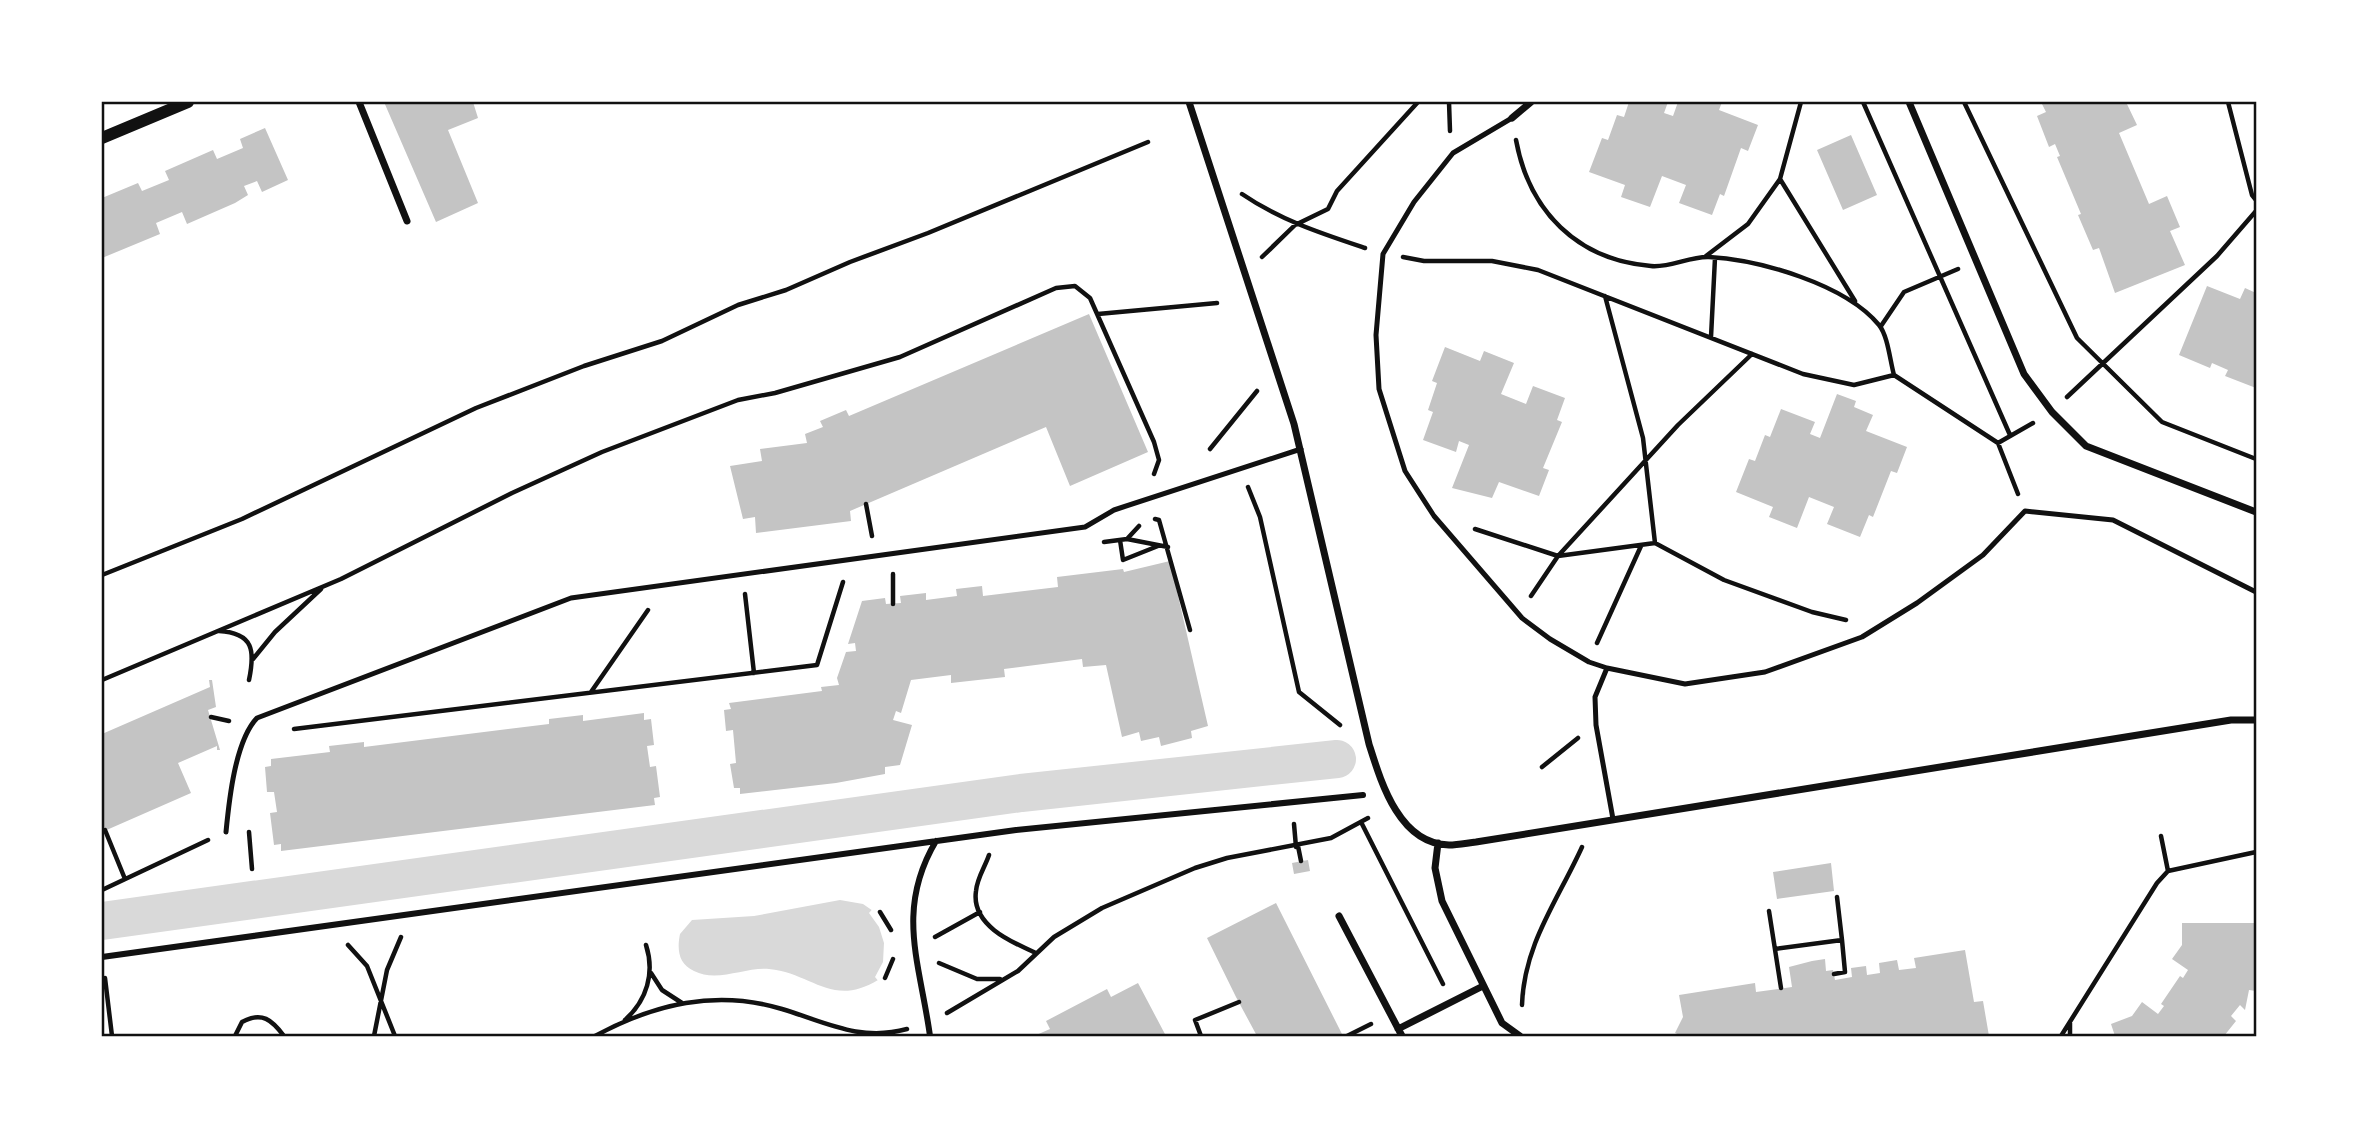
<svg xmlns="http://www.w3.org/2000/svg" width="2358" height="1138" viewBox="0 0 2358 1138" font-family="Bitter,serif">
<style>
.water{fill:#d9d9d9}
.pier{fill:#fff}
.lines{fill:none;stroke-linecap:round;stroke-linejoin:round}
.canal{stroke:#d9d9d9;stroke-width:38}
.building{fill:#c4c4c4}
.path{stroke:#111;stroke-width:4.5}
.service{stroke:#111;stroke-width:5}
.pedestrian{stroke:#111;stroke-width:6}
.minor{stroke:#111;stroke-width:7}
.tertiary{stroke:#111;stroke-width:12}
.neatline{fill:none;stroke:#111;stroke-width:2.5}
</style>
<rect width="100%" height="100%" fill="#fff"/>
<path class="water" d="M840 900 863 904 876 913 889 945 878 980C832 1008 812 973 769 969 745 967 717 983 694 971 678 964 677 949 680 934L692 920 754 916Z"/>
<path class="pier" d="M875 906 887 925 892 945 891 965 880 983 875 977 883 962 884 943 879 927 869 913Z"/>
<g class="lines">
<path class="canal" d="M102 921 1021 793 1337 759"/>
</g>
<path class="building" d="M384 102H473L478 118 448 130 478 203 436 222Z
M1629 102H1668L1664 113 1673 116 1678 102H1722L1719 110 1758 125 1748 151 1741 148 1724 196 1720 194 1712 215 1679 203 1686 185 1662 176 1650 207 1621 197 1625 185 1589 172 1602 138 1608 140 1617 115 1624 117Z
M2041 102H2126L2137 125 2119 133 2149 204 2167 196 2180 227 2170 231 2185 265 2115 293 2099 248 2093 250 2078 215 2081 214 2057 157 2060 156 2055 144 2049 147 2037 116 2046 112Z
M265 128 288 180 262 192 257 181 244 186 248 195 235 203 187 224 182 212 156 223 160 234 102 258V198L138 183 142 191 169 180 165 171 213 150 217 159 243 148 240 139Z
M1851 135 1877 195 1843 210 1817 150Z
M2207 286 2240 299 2245 288 2256 293V388L2225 376 2228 370 2212 363 2210 368 2179 355Z
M1089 314 1148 452 1070 486 1046 427 850 511 851 521 756 533 755 517 743 519 730 466 762 461 760 449 807 443 805 434 823 427 820 421 846 410 849 416Z
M1445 347 1480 361 1484 351 1514 363 1501 394 1526 404 1533 386 1565 398 1557 420 1562 422 1543 468 1549 470 1539 496 1499 482 1492 498 1452 488 1469 445 1459 441 1456 452 1423 440 1433 412 1428 410 1437 383 1432 381Z
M1837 394 1856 401 1854 407 1873 415 1866 431 1907 447 1897 473 1891 471 1873 517 1869 515 1860 537 1827 524 1834 507 1809 497 1797 528 1769 517 1773 507 1736 492 1749 459 1755 461 1765 435 1770 437 1781 409 1815 422 1810 434 1820 438Z
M1170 561 1208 726 1191 731 1192 738 1161 746 1159 737 1141 741 1139 732 1122 737 1106 665 1083 667 1082 659 1004 669 1005 677 951 683V675L911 680 901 713 896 711 893 720 912 725 900 765 885 767V774L836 783 740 794V788H734L730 764 736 763 733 730 726 731 724 710 731 709 729 703 822 691 821 687 839 685 837 678 846 652 856 651 855 643 848 644 862 601 885 598 886 604 901 603 900 596 926 593V600L957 596 956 589 982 586 983 596 1058 587 1057 577 1123 569 1124 572Z
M209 680H212L216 707 208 710 220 750H217V746L178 763 191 793 102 832V734L210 687Z
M644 713V720L651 719 654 745 647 746 650 767 656 766 660 797 654 798 655 805 281 851V844L274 845 270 813 277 812 274 792H267L265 767 271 766V759L330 752 329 746 364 742V747L549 724V719L583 715V721Z
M1308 860 1310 871 1294 874 1292 863Z
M1831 863 1834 891 1777 899 1773 872Z
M1276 903 1343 1036H1257L1236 997 1207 938Z
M2182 923H2256V991L2249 990 2245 1010 2240 1005 2231 1016 2236 1021 2224 1036H2115L2111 1024 2132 1016 2142 1002 2158 1014 2164 1006 2161 1004 2180 976 2183 978 2188 970 2172 959 2182 945Z
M1965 950 1974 1002 1983 1001 1989 1036H1682L1675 1033 1683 1017 1679 995 1755 983 1756 992 1792 987 1789 967 1812 961 1825 959 1826 971 1833 970 1835 980 1852 977 1851 968 1866 966 1867 975 1880 973 1879 963 1897 960 1899 970 1916 968 1914 958Z
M1138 983 1166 1036H1034L1050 1029 1046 1021 1107 989 1111 997Z"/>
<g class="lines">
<path class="path" d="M1449 102 1450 131
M1863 102 2010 435
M1964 102 2077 338 2162 422 2256 459
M2228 102 2252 195 2256 200
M1516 140C1529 211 1577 260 1651 266 1670 268 1690 256 1709 257 1760 260 1845 284 1879 325 1888 336 1890 361 1894 375
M1780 179 1855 301
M1242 194C1280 220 1320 233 1365 248
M1706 256 1748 224 1780 179 1801 102
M1262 257 1295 225 1328 209 1337 191 1418 102
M1403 257 1424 261H1492L1538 270 1803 374 1854 385 1894 375 1998 443 2033 423
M1605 296 1643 438 1655 543 1724 580 1812 612 1846 620
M1098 314 1217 303
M1881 326 1904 292 1958 269
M1711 337 1715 258
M2067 397 2217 256 2256 211
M1998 443 2018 494
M1210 449 1257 391
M1248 487 1260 517 1299 692 1340 725
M866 504 872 536
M1155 519 1159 520 1190 630
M1475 529 1558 556 1655 543
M1127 539 1139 526
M1120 540 1123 560 1158 546
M1104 542 1127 539 1168 547
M893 574V604
M102 575 242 519 476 408 584 366 662 341 738 305 786 290 850 262 928 233 1148 142
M745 594 754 673
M1531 596 1558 556 1678 425 1752 354
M219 631C254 633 255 651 249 680
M1597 643 1641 546
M253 659 275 632 321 589
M102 680 341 579 512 493 602 452 738 400 775 393 900 357 1056 288 1075 286 1090 298 1154 442 1159 460 1154 474
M591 692 648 610
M211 717 229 721
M294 729 817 665 843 582
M1542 767 1578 738
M1361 822 1443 984
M1294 824 1296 847
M105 830 125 879
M249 832 252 869
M2161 836 2168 871
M1298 846 1301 861
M989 855C985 867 977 878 976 891 971 925 1011 942 1036 953
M102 890 208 840
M1769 911 1781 988
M880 912 891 930
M935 937 980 912
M348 945 367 966 395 1036
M1775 949 1842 940 1837 897
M939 963 977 979H1000
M651 973 662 990 682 1003
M1834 974 1845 972 1842 940
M105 978 112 1036
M885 978 893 959
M1522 1005C1524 944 1558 900 1582 847
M947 1013 1018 971 1054 937 1102 908 1195 868 1227 858 1331 838 1368 818
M625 1020C647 1000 655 973 646 945
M235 1036 242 1022C262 1011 272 1020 284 1036
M374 1036 387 970 401 937
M595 1036C654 1004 716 989 782 1009 825 1022 860 1042 907 1029
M1201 1036 1195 1020 1239 1002
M1347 1036 1371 1024
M2061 1036 2157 883 2168 871 2256 852
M2070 1036V1023"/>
<path class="service" d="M1512 118 1453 153 1414 202 1383 254 1376 335 1379 389 1405 471 1434 516 1522 618 1550 639 1589 662 1607 668 1685 684 1765 672 1862 637 1917 603 1983 555 2025 511 2113 520 2256 592
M1607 668 1595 697 1596 725 1613 819
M226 832C229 801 235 741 257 718L571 598 1085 527 1114 510 1301 449"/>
<path class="pedestrian" d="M102 957 1016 830 1363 795
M930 1036C920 963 895 910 936 841"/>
<path class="minor" d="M359 102 407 221
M1189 102 1294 424 1369 744C1381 782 1399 844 1449 845 1458 845 1467 843 1476 842L2231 720H2256
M1909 102 2024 374 2052 412 2086 446 2256 512
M1512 118 1531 102
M1438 843 1435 868 1442 901 1502 1023 1520 1036
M1339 916 1402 1036
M1398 1029 1483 986"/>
<path class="tertiary" d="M102 138 188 102"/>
</g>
<rect width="2358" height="1138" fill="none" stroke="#ffffff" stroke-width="206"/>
<rect x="103" y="103" width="2152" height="932" class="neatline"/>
</svg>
